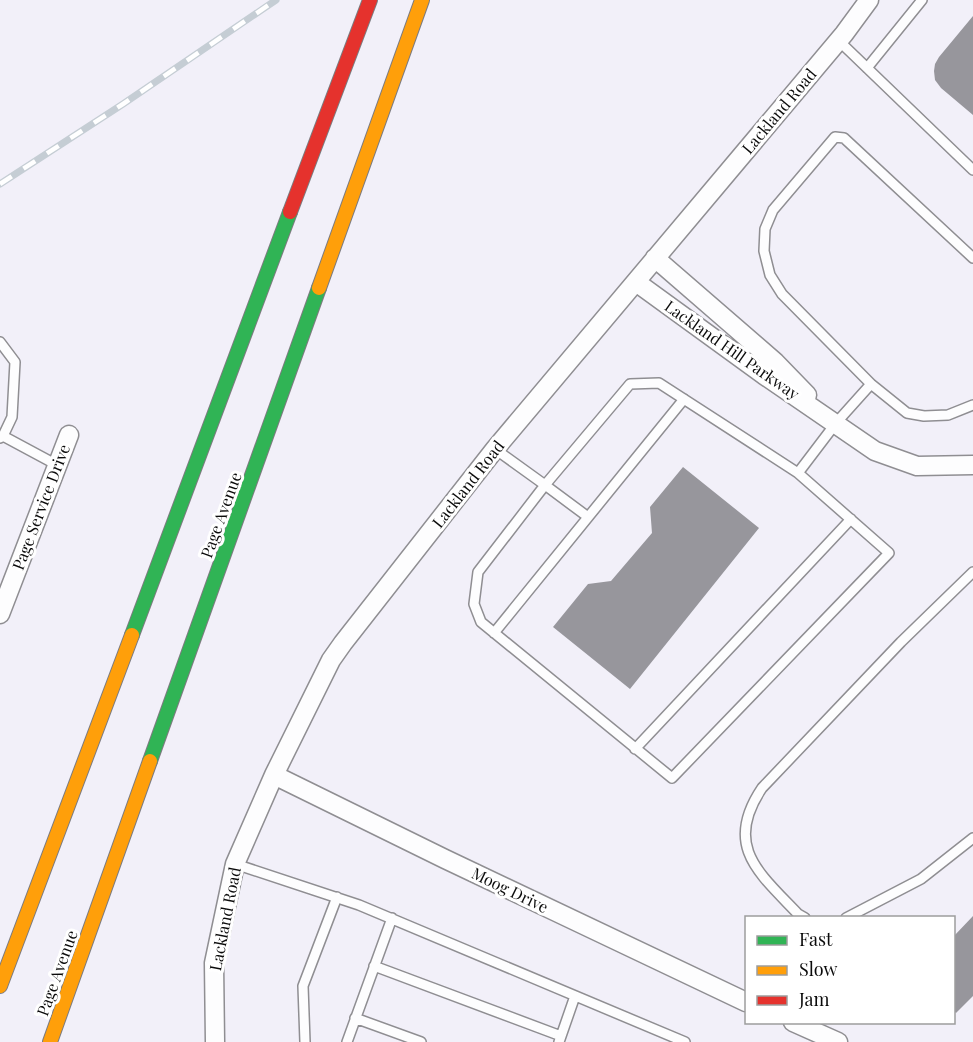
<svg xmlns="http://www.w3.org/2000/svg" width="973" height="1042" viewBox="0 0 973 1042" font-family="'Playfair Display',serif">
<style>
.building{fill:#97969c}
.lines{fill:none;stroke-linecap:round;stroke-linejoin:round}
.lane-casing{stroke:#8f8e92;stroke-width:12}
.street-casing{stroke:#8f8e92;stroke-width:21}
.fast-casing{stroke:#7c7b7f;stroke-width:16}
.slow-casing{stroke:#7c7b7f;stroke-width:16}
.jam-casing{stroke:#7c7b7f;stroke-width:16}
.lane{stroke:#fdfdfe;stroke-width:9}
.street{stroke:#fdfdfe;stroke-width:18}
.fast{stroke:#30b455;stroke-width:14}
.slow{stroke:#ff9f0a;stroke-width:14}
.jam{stroke:#e5322d;stroke-width:14}
.rail-casing{stroke:#c5cdd4;stroke-width:7}
.rail{stroke:#fff;stroke-width:4.5;stroke-dasharray:14;stroke-linecap:butt}
.labels{text-anchor:middle;stroke-width:6;stroke-linejoin:round;paint-order:stroke}
.street-label{font-size:16px;fill:#0b0b0b;stroke:#fff}
</style>
<rect width="100%" height="100%" fill="#f2f0f9"/>
<path class="building" d="M973 16V115L941 88 935 80 934 71 935 64 939 57Z
M683 467 759 528 630 689 553 627 588 584 611 581 652 533 650 507Z
M973 916V996L956 1013 954 1011V936Z"/>
<g class="lines">
<defs>
<path id="lane" d="M838 40 973 170
M867 68 922 0
M973 258 844 138 835 137 773 210 765 229 764 251 770 275 782 294 871 384 907 413 924 416 948 415 973 405
M0 342 15 362 12 417 3 436
M0 438 3 436 57 465
M495 449 545 485 478 572 474 604 481 622 672 778 889 553 798 473 836 423 871 384
M588 517 545 485 630 384 659 383 798 473
M494 633 684 399
M635 749 851 519
M235 864 359 905 685 1042
M805 918 798 914C759 873 723 846 762 788L901 642 973 572
M846 918 921 879 973 838
M374 966 561 1036
M355 1018 421 1042
M305 1042 303 986 337 897
M347 1042 392 918
M559 1042 575 996"/>
<path id="street" d="M655 258 775 362 807 395
M636 282 764 375 875 451 917 466 973 465
M0 614 69 435
M274 775 445 859 746 1002
M793 1022 838 1042
M215 1042 214 963 235 864 274 775 331 660 343 643 495 449 844 34 869 0"/>
<path id="fast" d="M132 635 290 212
M150 761 319 288"/>
<path id="slow" d="M319 288 422 0
M0 986 132 635
M50 1042 150 761"/>
<path id="jam" d="M290 212 370 0"/>
</defs>
<use href="#lane" class="lane-casing"/>
<use href="#street" class="street-casing"/>
<use href="#fast" class="fast-casing"/>
<use href="#slow" class="slow-casing"/>
<use href="#jam" class="jam-casing"/>
<use href="#lane" class="lane"/>
<use href="#street" class="street"/>
<use href="#fast" class="fast"/>
<use href="#slow" class="slow"/>
<use href="#jam" class="jam"/>
<defs>
<path id="rail" d="M0 184 123 104 276 0"/>
</defs>
<use href="#rail" class="rail-casing"/>
<use href="#rail" class="rail"/>
</g>
<g class="labels">
<g class="street-label">
<text transform="translate(779 111) rotate(-50)" y="6">Lackland Road</text>
<text transform="translate(732 350) rotate(35)" y="6">Lackland Hill Parkway</text>
<text transform="translate(468 484) rotate(-52)" y="6">Lackland Road</text>
<text transform="translate(41 507) rotate(-69)" y="6">Page Service Drive</text>
<text transform="translate(221 515) rotate(-70)" y="6">Page Avenue</text>
<text transform="translate(510 890) rotate(26)" y="6">Moog Drive</text>
<text transform="translate(225 919) rotate(-79)" y="6">Lackland Road</text>
<text transform="translate(57 973) rotate(-70)" y="6">Page Avenue</text>
</g>
</g>
<rect x="745" y="916" width="210" height="108" fill="#ffffff" stroke="#9d9d9d" stroke-width="1.5"/>
<rect x="757" y="936" width="30" height="9" fill="#30b455" stroke="#9d9d9d" stroke-width="1.5"/>
<text x="799" y="946" font-size="18" fill="#0b0b0b">Fast</text>
<rect x="757" y="966" width="30" height="9" fill="#ff9f0a" stroke="#9d9d9d" stroke-width="1.5"/>
<text x="799" y="976" font-size="18" fill="#0b0b0b">Slow</text>
<rect x="757" y="996" width="30" height="9" fill="#e5322d" stroke="#9d9d9d" stroke-width="1.5"/>
<text x="799" y="1006" font-size="18" fill="#0b0b0b">Jam</text>
</svg>
